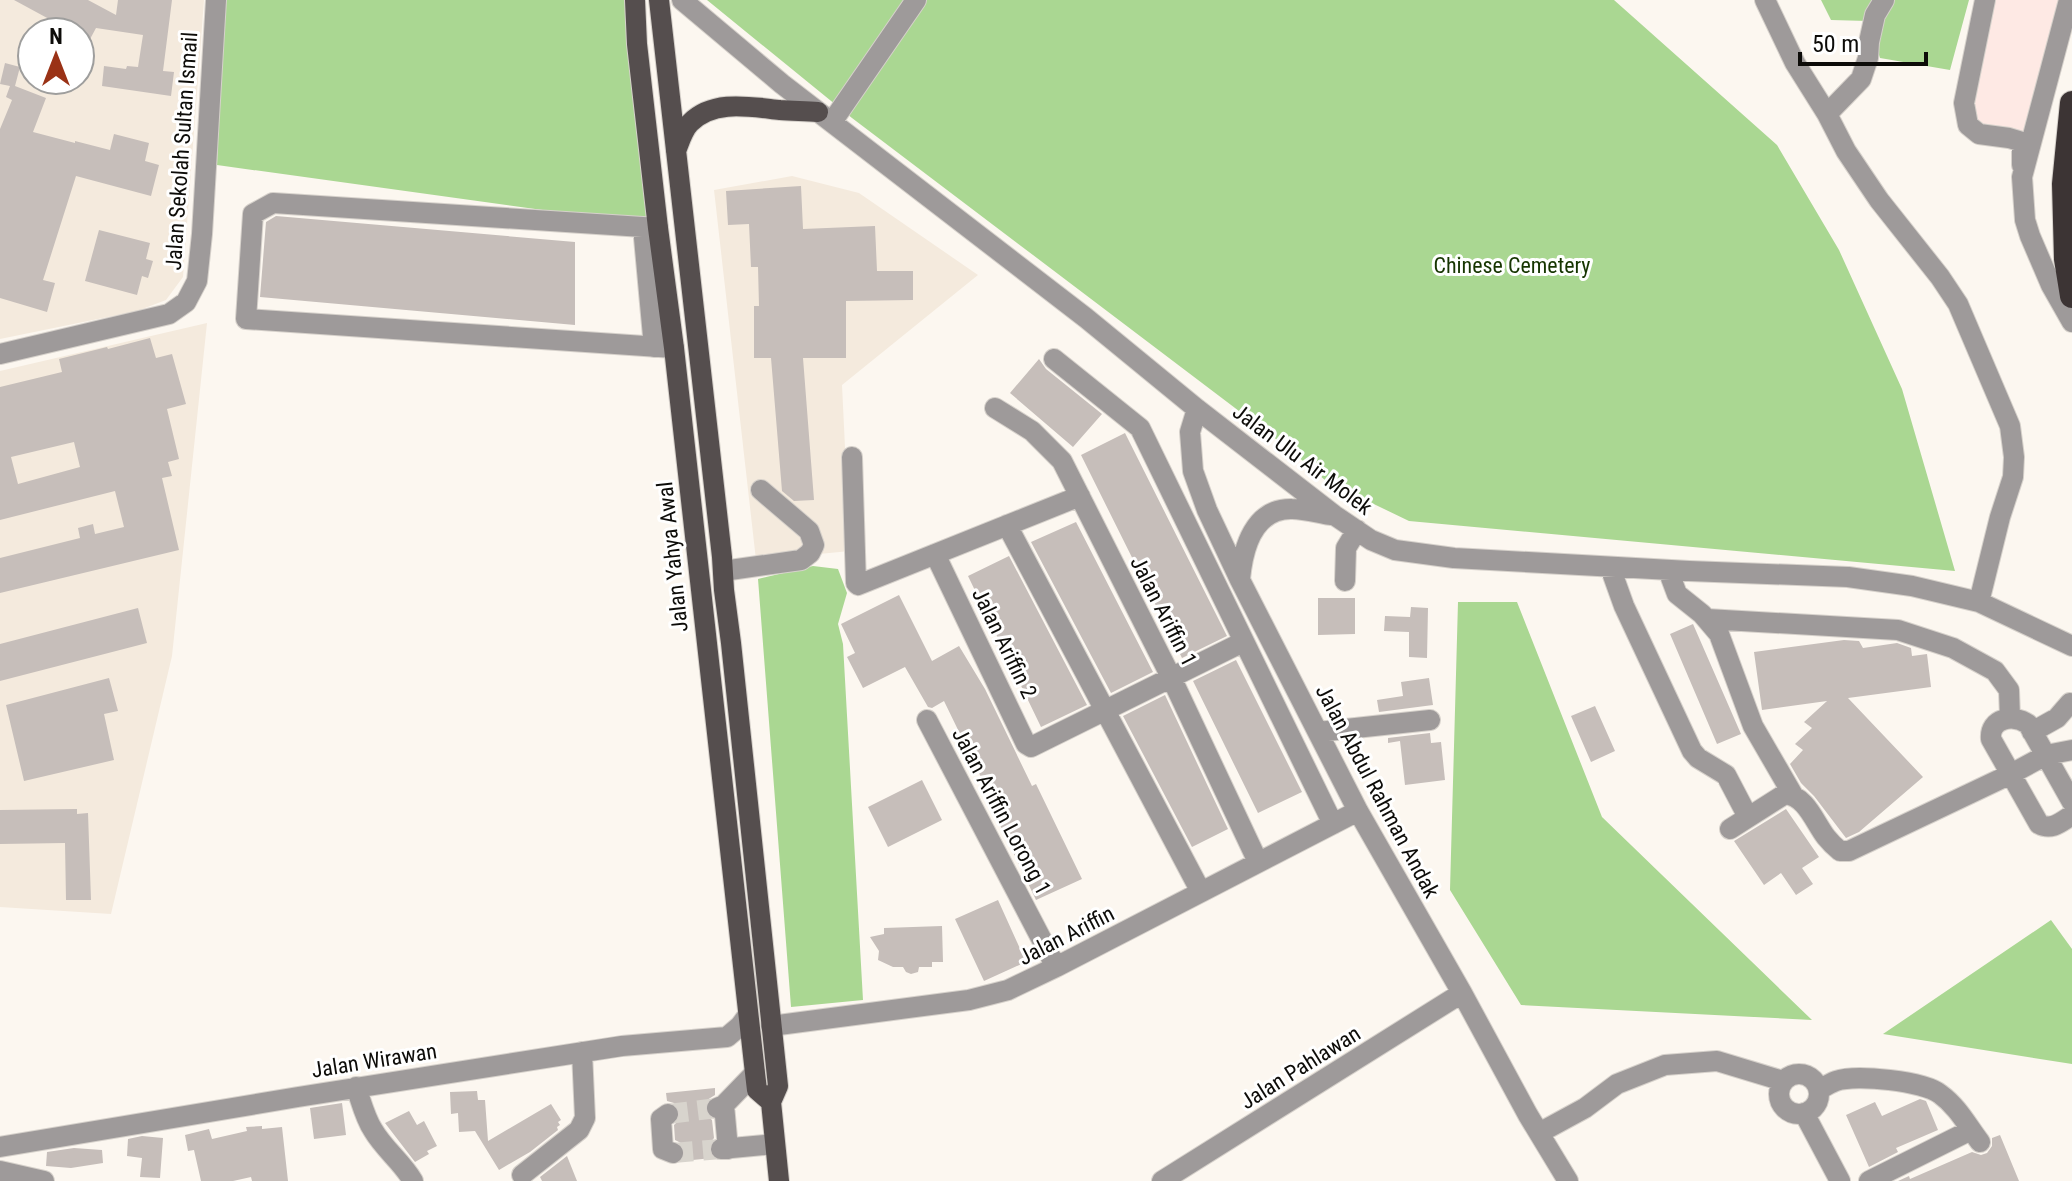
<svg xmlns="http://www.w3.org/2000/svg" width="2072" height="1181" viewBox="0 0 2072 1181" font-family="'Roboto Condensed',sans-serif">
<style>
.commercial{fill:#fee9e4}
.built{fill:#f4eadd;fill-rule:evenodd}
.green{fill:#aad792}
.building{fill:#c6beba;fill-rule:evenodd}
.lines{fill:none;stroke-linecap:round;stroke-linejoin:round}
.minor-tunnel{stroke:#d8d4cd;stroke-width:20;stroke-dasharray:20 10;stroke-linecap:butt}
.minor-casing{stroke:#d6d1cb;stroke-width:22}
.major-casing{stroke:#d6d1cb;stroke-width:22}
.highway-casing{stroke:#d6d1cb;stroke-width:26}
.minor{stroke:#9e9a9a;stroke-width:20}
.major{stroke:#554e4e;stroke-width:20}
.highway{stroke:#3c3434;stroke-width:24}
.labels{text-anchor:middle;stroke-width:6;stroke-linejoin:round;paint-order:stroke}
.street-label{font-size:22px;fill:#0d0c09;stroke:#fff}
.park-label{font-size:22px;fill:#163500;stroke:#fff}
</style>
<rect width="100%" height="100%" fill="#fcf7f0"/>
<path class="commercial" d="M1981 0H2064L2028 137 1965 128Z"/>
<path class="built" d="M0 0H204L183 277 166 300 137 311 0 339ZM32 32H80V80H32Z
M792 176 859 193 978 275 842 385 850 551 756 560 714 190Z
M207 323 172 656 111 914 0 907V371Z"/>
<path class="green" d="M222 0H629L651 225 217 165Z
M707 0H1614L1777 145 1839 250 1902 389 1955 571 1409 521 1326 481 1288 448 852 118Z
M1821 0H1969L1950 70 1880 58 1868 21 1831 20Z
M813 566 838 569 847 593 838 624 843 644 863 1000 791 1007 758 579Z
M1458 602H1517L1602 817 1812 1020 1521 1005 1450 890Z
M2051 920 2072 949V1064L1883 1034Z"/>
<path class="building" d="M14 0H88L116 15 118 0H172L163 71 174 72 171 96 102 86 104 66 126 69 127 66 138 67 143 35 96 28 89 41 80 36V32H73Z
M5 63 20 67 15 86 46 98 33 132 75 143V141L110 150 114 134 149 143 145 161 159 165 151 196 76 176 43 280 55 283 47 312 0 298V129L12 100 6 97 10 86 0 84Z
M801 186 803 229 875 226 877 271H913V300L846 301V358H803L814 500 794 501 782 491 771 358H754V306H759L758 267H751L749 224 728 225 726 191Z
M276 216 575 242V325L260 297 266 222Z
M99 230 150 243 146 259 153 261 148 278 142 276 137 295 85 281Z
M150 338 156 358 172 354 186 404 167 409 179 459 168 462 172 476 162 478 179 550 0 593V558L80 538 78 528 93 524 95 534 124 527 115 491 0 520V387L62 372 59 359 107 347 108 349ZM74 442 80 467 18 484 11 457Z
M1039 359 1046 369 1102 414 1073 447 1010 393Z
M1125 433 1227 636 1182 658 1081 455Z
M1076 522 1153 672 1111 693 1031 542Z
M1009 556 1087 705 1041 727 968 576Z
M899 595 932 661 959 646 985 689 1032 786 1036 784 1082 879 1036 900 991 806 994 804 944 701 932 708 928 707 905 667 863 688 847 657 855 653 841 624Z
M1318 598H1355V634L1318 635Z
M1411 607 1428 608 1427 658 1409 657V632L1384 631 1385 616 1410 617Z
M138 608 147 643 0 681V644Z
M1693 624 1741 734 1717 744 1670 634Z
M1844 640 1859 641 1863 648 1897 643 1911 648 1912 656 1927 654 1931 687 1848 698 1923 777 1859 832 1846 838 1814 796 1801 783 1790 764 1803 750 1795 744 1812 728 1804 722 1827 701 1762 710 1754 652Z
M1236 660 1302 792 1258 813 1193 681Z
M109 678 118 711 104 714 114 760 24 781 6 705Z
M1429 678 1433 705 1379 712 1377 700 1403 696 1401 682Z
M1165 695 1228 829 1192 847 1123 716Z
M1595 706 1615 751 1591 762 1571 716Z
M1430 733 1431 743 1441 742 1445 780 1405 785 1400 741 1388 743V738Z
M922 780 942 820 888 847 868 807Z
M77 809V814L88 813 91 900H66L65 843 0 844V810Z
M1786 809 1819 857 1802 868 1813 884 1796 895 1781 873 1764 885 1734 841Z
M998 900 1026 962 984 981 955 919Z
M942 926 943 962H932V967H919L918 972 911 974 906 972 903 967H893L878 960 879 951 870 937 884 934V928Z
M715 1088V1095L707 1100 704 1107 705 1114 712 1120 714 1138 710 1143 708 1149 712 1158 683 1161 686 1150 683 1144 675 1140 674 1125 679 1120 681 1112 674 1103 667 1101 666 1093Z
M477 1091 478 1100H485L488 1141 551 1104 561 1120 558 1122 560 1125 557 1127 558 1130 530 1152 499 1170 475 1131 459 1132 458 1113 451 1114 450 1092Z
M1920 1099 1926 1101 1938 1130 1896 1148 1898 1152 1869 1167 1846 1115 1875 1102 1882 1116Z
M342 1103 346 1135 314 1139 310 1108Z
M409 1111 417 1125 424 1121 437 1146 427 1151 429 1154 415 1162 385 1123Z
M262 1126V1129L282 1127 288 1181H252L251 1177 233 1181H201L194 1150 188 1151 185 1135 209 1129 212 1139 247 1131 246 1127Z
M2000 1135 2019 1181H1898L1909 1176 1910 1179 1972 1152 1981 1155 1987 1153 1992 1146V1138Z
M142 1136 163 1138 160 1178 140 1177 142 1158 127 1156 128 1139Z
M74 1148 102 1150 103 1163 71 1168 46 1166 47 1152Z
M567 1156 577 1181H542L540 1177Z"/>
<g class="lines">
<path class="minor-tunnel" d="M668 1114 717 1108
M673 1153 721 1149"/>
<defs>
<path id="minor" d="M682 0 782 84 1086 318 1197 409 1334 515 1371 540 1395 550 1454 558 1689 571 1848 577 1912 586 1979 602 2072 646
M1765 0 1795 63 1827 114 1846 151 1879 200 1940 277 1958 304 2010 426 2014 457 2013 477 2000 517 1979 602
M1985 0 1964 103 1968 125 1979 134 2009 138 2019 141 2022 148V165
M2069 0 2022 177 2025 220 2030 236 2051 285 2072 322
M1827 114 1861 79 1868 58 1869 42 1875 15 1884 0
M832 122 916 0
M643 227 654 347
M658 228 273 203 253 214 246 319 674 348
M0 354 169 314 186 302 197 281 202 234 216 0
M1054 359 1140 428 1333 824
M995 408 1032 431 1062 461 1171 677 1258 862
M1197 409 1190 432 1193 471 1207 510 1240 580 1358 811 1462 993 1528 1115 1568 1181
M852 457 856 583 858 585 1080 496
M1007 525 1201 892
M935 554 1026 744 1031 747 1243 642
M1610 567 1624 606 1692 751 1698 758 1726 775 1748 817
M1668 570 1677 594 1702 614 1719 634 1753 726 1793 795
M723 571 801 560 810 553 814 545 809 531 761 490
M1240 579C1243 548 1254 508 1292 509 1304 509 1318 513 1330 515
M1345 581 1346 548 1357 530
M1707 619 1898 630 1953 648 1995 671 2009 690 2010 718
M927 720 1056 967
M1318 732 1430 720
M2032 732 2057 718 2070 703
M2072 802 2028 724C2013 714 1989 718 1991 739L2039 824C2052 831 2061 822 2072 815
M1730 829 1785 794C1806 796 1814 821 1826 837 1830 842 1835 847 1840 851H1849L2011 774 2046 755 2072 750
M771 1026 969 1000 1008 990 1056 967 1358 811
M1779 1094a20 20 0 1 1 40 0a20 20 0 1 1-40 0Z
M356 1087C361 1101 365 1118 373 1130 384 1149 402 1162 413 1181
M1819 1090C1824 1087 1830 1083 1836 1081 1856 1074 1924 1081 1940 1094 1958 1107 1967 1125 1980 1142
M724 1105 728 1149
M717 1108 724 1105 755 1073
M1804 1113 1840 1181
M668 1114 661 1119 663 1149 673 1153
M1539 1133 1585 1108 1617 1084 1665 1065 1717 1061 1783 1081
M0 1147 298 1097 622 1046 727 1037 740 1026 748 1015
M721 1149 774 1144
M0 1171 44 1181
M522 1175 579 1130 585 1118 582 1052
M1162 1181 1462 993
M1869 1181 1971 1130"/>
<path id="major" d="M635 0 637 44 658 228 674 348 755 1073 757 1090 771 1102
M659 0 722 557 724 590 731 643 778 1086 771 1102 779 1181
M676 151C680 141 683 130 690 123 713 99 751 107 780 110 793 111 805 111 818 112"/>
<path id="highway" d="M2072 103 2064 184 2066 259 2072 296"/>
</defs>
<use href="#minor" class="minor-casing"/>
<use href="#major" class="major-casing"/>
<use href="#highway" class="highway-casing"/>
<use href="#minor" class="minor"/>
<use href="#major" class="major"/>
<use href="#highway" class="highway"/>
</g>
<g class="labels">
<g class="street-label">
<text transform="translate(181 151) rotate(-86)" y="8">Jalan Sekolah Sultan Ismail</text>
<text transform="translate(1303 459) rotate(37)" y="8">Jalan Ulu Air Molek</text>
<text transform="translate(672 557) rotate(-96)" y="8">Jalan Yahya Awal</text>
<text transform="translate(1164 611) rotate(63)" y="8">Jalan Ariffin 1</text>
<text transform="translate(1005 643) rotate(64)" y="8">Jalan Ariffin 2</text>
<text transform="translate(1378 791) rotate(62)" y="8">Jalan Abdul Rahman Andak</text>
<text transform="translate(1002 811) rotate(62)" y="8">Jalan Ariffin Lorong 1</text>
<text transform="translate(1066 935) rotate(-27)" y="8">Jalan Ariffin</text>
<text transform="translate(374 1060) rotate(-9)" y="8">Jalan Wirawan</text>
<text transform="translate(1300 1067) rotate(-32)" y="8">Jalan Pahlawan</text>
</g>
<g class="park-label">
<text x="1512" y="273">Chinese Cemetery</text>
</g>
</g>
<g transform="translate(56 56)"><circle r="38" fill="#ffffff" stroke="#9e9e9d" stroke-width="2"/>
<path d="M0-6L14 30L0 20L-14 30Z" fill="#9a3216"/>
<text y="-12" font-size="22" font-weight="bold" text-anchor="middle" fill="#0d0c09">N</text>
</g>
<path d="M1800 52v12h126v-12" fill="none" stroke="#0d0c09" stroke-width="4"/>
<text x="1812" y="52" font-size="24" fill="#0d0c09" stroke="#ffffff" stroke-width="6" paint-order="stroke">50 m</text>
</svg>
